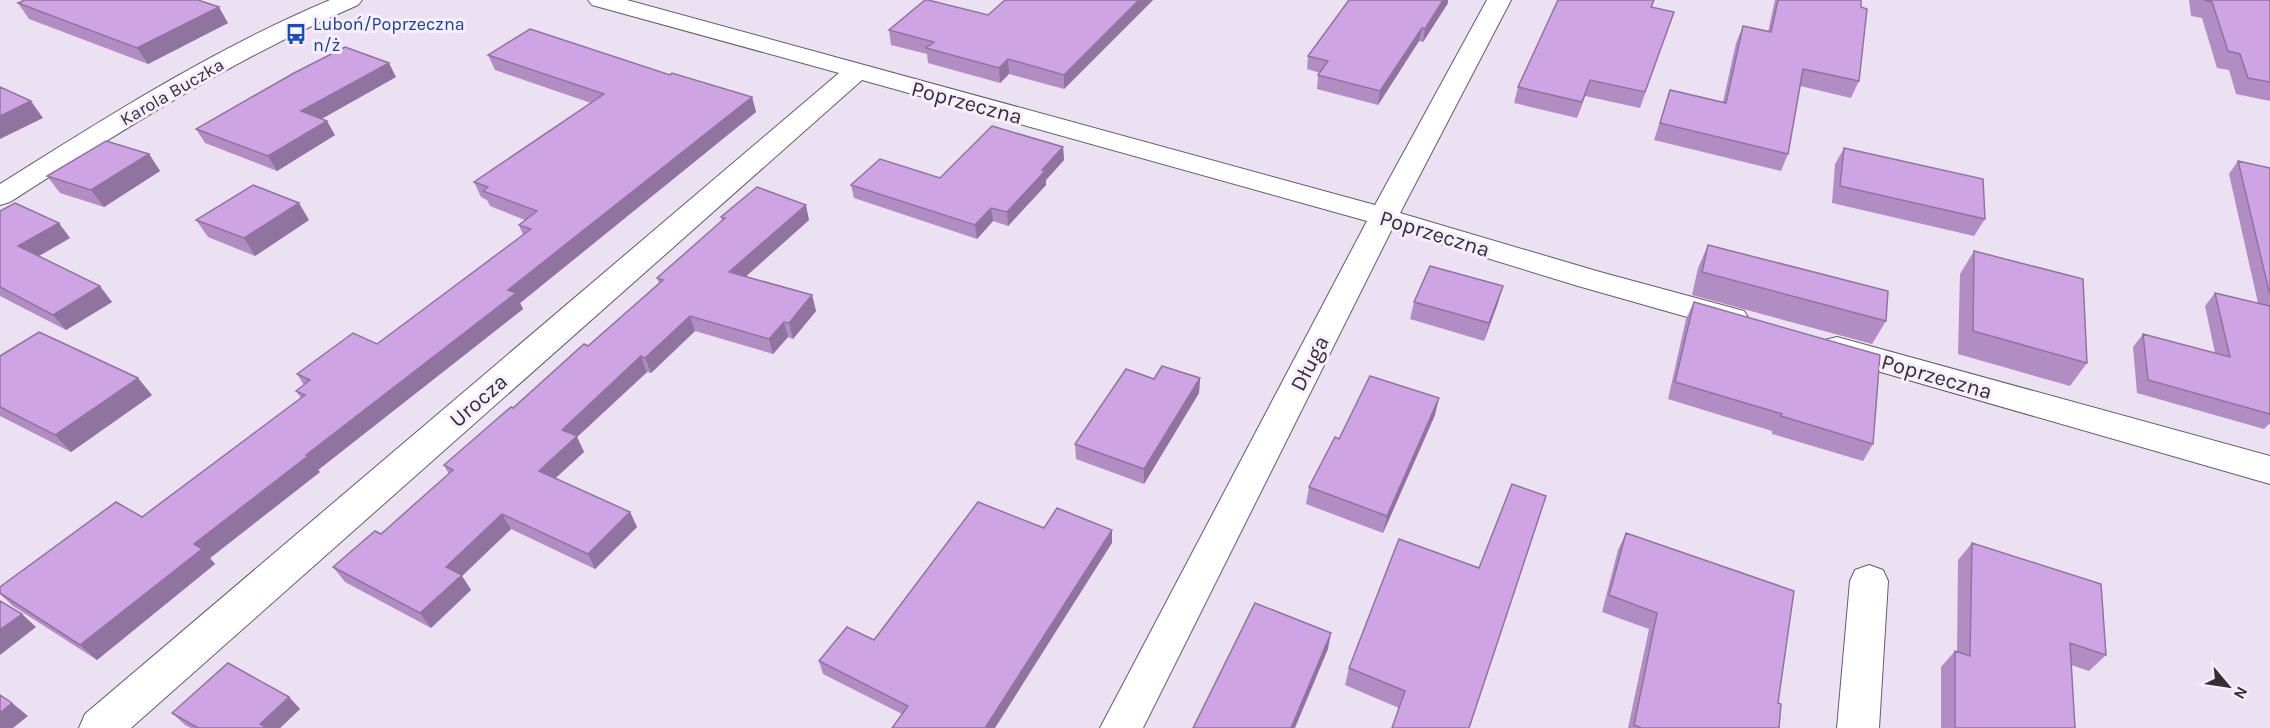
<svg xmlns="http://www.w3.org/2000/svg" width="2270" height="728" viewBox="0 0 2270 728" font-family="Karla,sans-serif">
<style>
.lines{fill:none;stroke-linecap:round;stroke-linejoin:round}
.minor-casing{stroke:#665b6b;stroke-width:2}
.minor{fill:#fff;fill-rule:evenodd}
.wall{fill:#b28dc4}
.shaded-wall{fill:#9173a0}
.building{fill:#cfa4e4;stroke:#9173a0;stroke-width:1.5}
.labels{text-anchor:middle;stroke-width:6;stroke-linejoin:round;paint-order:stroke}
.far-transit-label{font-size:18px;fill:#164399;stroke:#f8eefd;text-anchor:start}
.far-street-label{font-size:18px;fill:#343037;stroke:#f8eefd}
.street-label{font-size:22px;fill:#343037;stroke:#f8eefd}
</style>
<rect width="100%" height="100%" fill="#ece0f3"/>
<g class="lines">
<defs>
<path id="minor" d="M330 0H362L358 5C235 58 123 130 10 202L0 205V184C107 117 213 49 330 0Z
M588 0H627L1375 205 1487 0H1511L1400 213 1600 272 1744 311 1749 319 1744 327 1733 330 1578 286 1392 229 1143 728H1100L1367 221 862 80 131 728H79L85 714 839 73 592 5Z
M1837 337 2270 456V484L1825 356 1821 348 1825 340Z
M1869 565 1883 570 1888 581 1879 728H1837L1850 581 1855 570Z"/>
</defs>
<use href="#minor" class="minor-casing"/>
<use href="#minor" class="minor"/>
</g>
<path class="wall" d="M1005 0H1153L1064 89 1009 74 1000 83 928 63 927 54 891 45 889 30 988 15Z
M1349 0H1448V3L1423 42 1419 41 1378 105 1317 89 1318 75 1320 73 1307 69 1308 56Z
M1558 0H1654L1652 7 1674 12 1640 108 1585 96 1577 118 1514 103 1518 87Z
M1775 0H1861L1859 81 1851 98 1800 86 1788 154 1781 171 1654 140 1670 90 1723 102 1736 43 1743 26 1768 32Z
M2189 0H2270V101L2236 94 2229 70 2217 68 2202 18 2191 16Z
M18 3 228 23 148 64 29 19Z
M488 55 670 75 752 97 756 112 520 303 523 309 318 470 320 472 210 558 215 564 97 660 13 606 0 594V587L142 517 301 398 296 391 304 385 297 374 377 344 523 235 519 225 525 220 490 206 487 200 481 197 474 182 591 103 495 70Z
M396 77 321 119 335 135 277 171 205 143 196 129Z
M1063 147 1064 160 1046 180V185L1008 226 993 221 977 239 854 198 851 185 940 178Z
M1844 148 1985 219 1974 236 1832 203 1835 164Z
M149 154 160 171 104 207 60 193 47 176Z
M2238 161 2270 168V424H2269L2264 429 2137 393 2133 347 2143 334 2215 353 2205 306 2215 293 2258 303 2229 174Z
M0 211 70 238 39 256 112 302 66 330 0 296Z
M721 217 809 220 746 276 812 295 816 311 793 339 788 337 773 354 695 331 651 373 647 372 577 437 584 452 555 478 630 512 637 527 595 569 511 529 462 576 471 590 431 628 345 582 333 567 381 534 449 474 444 465 588 346 659 283 657 278 722 221Z
M196 220H309L255 256 208 237Z
M1708 245 1886 321 1872 344 1692 295 1698 268Z
M1974 251 2087 363 2070 386 1958 354 1960 274Z
M1414 302 1498 303 1484 341 1410 319Z
M1694 302 1873 444 1863 461 1772 434V431L1668 399 1686 319Z
M0 356 152 395 71 452 0 416Z
M1200 378 1199 393 1144 484 1076 459 1075 444 1154 379Z
M1435 415 1383 533 1306 504 1309 487 1339 439Z
M1044 528 1112 530V543L902 714 823 674 819 661 874 640Z
M1626 533 1778 703 1779 728H1628L1649 629 1602 612 1618 550Z
M1399 539 1469 728 1399 708 1345 685 1349 668Z
M1972 543 2106 655 2089 671 2071 665 2075 728H1941V667L1955 651H1957L1958 560Z
M289 697 300 709 280 728H191L185 725 172 713Z"/>
<path class="shaded-wall" d="M1139 0H1153L1064 89V75Z
M1443 0H1448V3L1423 42 1425 29Z
M219 7 228 23 148 64 137 48Z
M1422 28 1419 41 1378 105 1380 91Z
M1008 59 1009 74 1000 83 999 68Z
M389 63 396 77 309 126 301 111Z
M1590 80 1585 96 1577 118 1582 102Z
M752 97 756 112 520 303 523 309 318 470 320 472 210 558 215 564 97 660 80 645 194 544 508 290Z
M31 101 43 118 0 139V116Z
M327 121 335 135 277 171 268 156Z
M1063 147 1064 160 1046 180V185L1008 226 1007 212 1042 170Z
M149 154 160 171 104 207 91 190Z
M299 203 309 220 255 256 244 238Z
M806 205 809 220 734 287 729 272Z
M991 208 993 221 977 239 975 225Z
M59 223 70 238 30 261 18 246Z
M100 286 112 302 66 330 53 315Z
M1503 286 1498 303 1484 341 1489 323Z
M812 295 816 311 793 339 789 323Z
M690 316 695 331 651 373 645 358Z
M784 322 788 337 773 354 769 339Z
M641 356 647 372 577 437 584 452 547 486 539 471 562 430Z
M138 378 152 395 71 452 55 435Z
M1200 378 1199 393 1144 484V469Z
M1439 398 1435 415 1383 533 1387 516Z
M630 512 637 527 595 569 588 554Z
M502 514 511 529 462 576 471 590 431 628 420 613 446 567Z
M1112 530V543L995 728H985Z
M22 614 36 627 0 655V630Z
M1331 633 1328 649 1295 728H1291Z
M289 697 300 709 280 728H264L260 724Z
M12 703 28 716 13 728H0V713Z"/>
<path class="building" d="M25 0H198L219 7 137 48 18 3Z
M925 0H928L988 15 1005 0H1139L1064 75 1008 59 999 68 926 48 934 42 889 30Z
M1349 0H1443L1425 29 1422 28 1380 91 1318 75 1328 61 1308 56Z
M1558 0H1654L1651 7 1674 12 1645 92 1590 80 1582 102 1518 87Z
M1778 0H1861V7L1867 9 1859 81 1803 69 1788 154 1660 123 1670 90 1726 103 1743 26 1771 32Z
M2204 0H2270V82L2248 78 2240 54 2228 51 2212 2Z
M530 29 670 75 672 73 752 97 508 290 516 293 306 455 308 456 194 544 202 549 80 645 0 593V587L116 502 142 517 305 395 296 391 310 380 297 374 353 333 377 344 531 229 519 225 537 211 483 191 488 187 474 182 604 94 488 55Z
M345 47 389 63 301 111 327 121 268 156 196 129 294 73Z
M0 87 31 101 0 116Z
M992 126 1063 147 1042 170 1045 171 1007 212 991 208 975 225 851 185 880 159 940 178Z
M106 141 149 154 91 190 47 176Z
M1844 148 1983 179 1985 219 1840 186Z
M2238 161 2270 168V295Z
M253 185 299 203 244 238 196 220Z
M757 187 806 205 729 272 812 295 789 323 784 322 769 339 690 316 645 358 641 356 562 430 577 436 539 471 630 512 588 554 502 514 446 567 462 575 420 613 333 567 375 531 381 534 453 470 444 465 511 407 513 408 584 344 588 346 663 280 657 278 725 218 721 217Z
M15 203 59 223 18 246 100 286 53 315 0 287V211Z
M1708 245 1888 291 1886 321 1702 272Z
M1974 251 2083 279 2087 363 1973 331Z
M1430 266 1503 286 1489 323 1414 302Z
M2215 293 2270 306V414L2148 380 2143 334 2230 357Z
M1694 302 1880 355 1873 444 1781 416 1782 414 1675 382Z
M39 332 138 378 55 435 0 407V356Z
M1162 366 1200 378 1144 469 1075 444 1126 369 1154 379Z
M1370 376 1439 398 1387 516 1309 487 1335 437 1339 439Z
M1512 484 1546 496 1469 728H1392L1405 691 1349 668 1399 539 1479 568Z
M978 502 1044 528 1057 508 1112 530 985 728H892L908 706 819 661 847 627 874 640Z
M1626 533 1794 591 1778 703 1781 704 1779 728H1642L1634 725 1657 613 1609 595Z
M1972 543 2101 584 2106 655 2070 643 2075 728H1955V651L1970 656Z
M0 601 22 614 0 630Z
M1255 603 1331 633 1291 728H1193Z
M228 663 289 697 260 724 267 728H198L172 713Z
M0 695 12 703 0 713Z"/>
<defs>
<symbol id="bus-bare" viewBox="-9 -9 18 18"><path d="M-5-6H5V4H4V6H2V4H-2V6H-4V4H-5ZM-3.5-4V0h7V-4ZM-3.5 1.2v1.5H-2V1.2ZM2 1.2v1.5H3.5V1.2Z" fill="#1a4fb4" stroke="#f8eefd" stroke-width="2.5" paint-order="stroke"/></symbol>
</defs>
<g fill-rule="evenodd">
<use href="#bus-bare" x="281" y="19" width="30" height="30"/>
</g>
<g class="labels">
<g class="far-transit-label">
<text x="313" y="30">Luboń/Poprzeczna<tspan x="313" dy="21">n/ż</tspan></text>
</g>
<g class="far-street-label">
<text transform="translate(172 92) rotate(-30)" y="6">Karola Buczka</text>
</g>
<g class="street-label">
<text transform="translate(967 102) rotate(15)" y="8">Poprzeczna</text>
<text transform="translate(1435 233) rotate(17)" y="8">Poprzeczna</text>
<text transform="translate(1309 363) rotate(-63)" y="8">Długa</text>
<text transform="translate(1937 376) rotate(16)" y="8">Poprzeczna</text>
<text transform="translate(478 400) rotate(-41)" y="8">Urocza</text>
</g>
</g>
<g transform="translate(2228 686) rotate(119)" stroke="#f8eefd" stroke-width="4.5" paint-order="stroke">
<path d="M0-4.5L10 22L0 15L-10 22Z" fill="#343037"/>
<text y="-9" font-size="16" font-weight="bold" text-anchor="middle" fill="#343037">N</text>
</g>
</svg>
